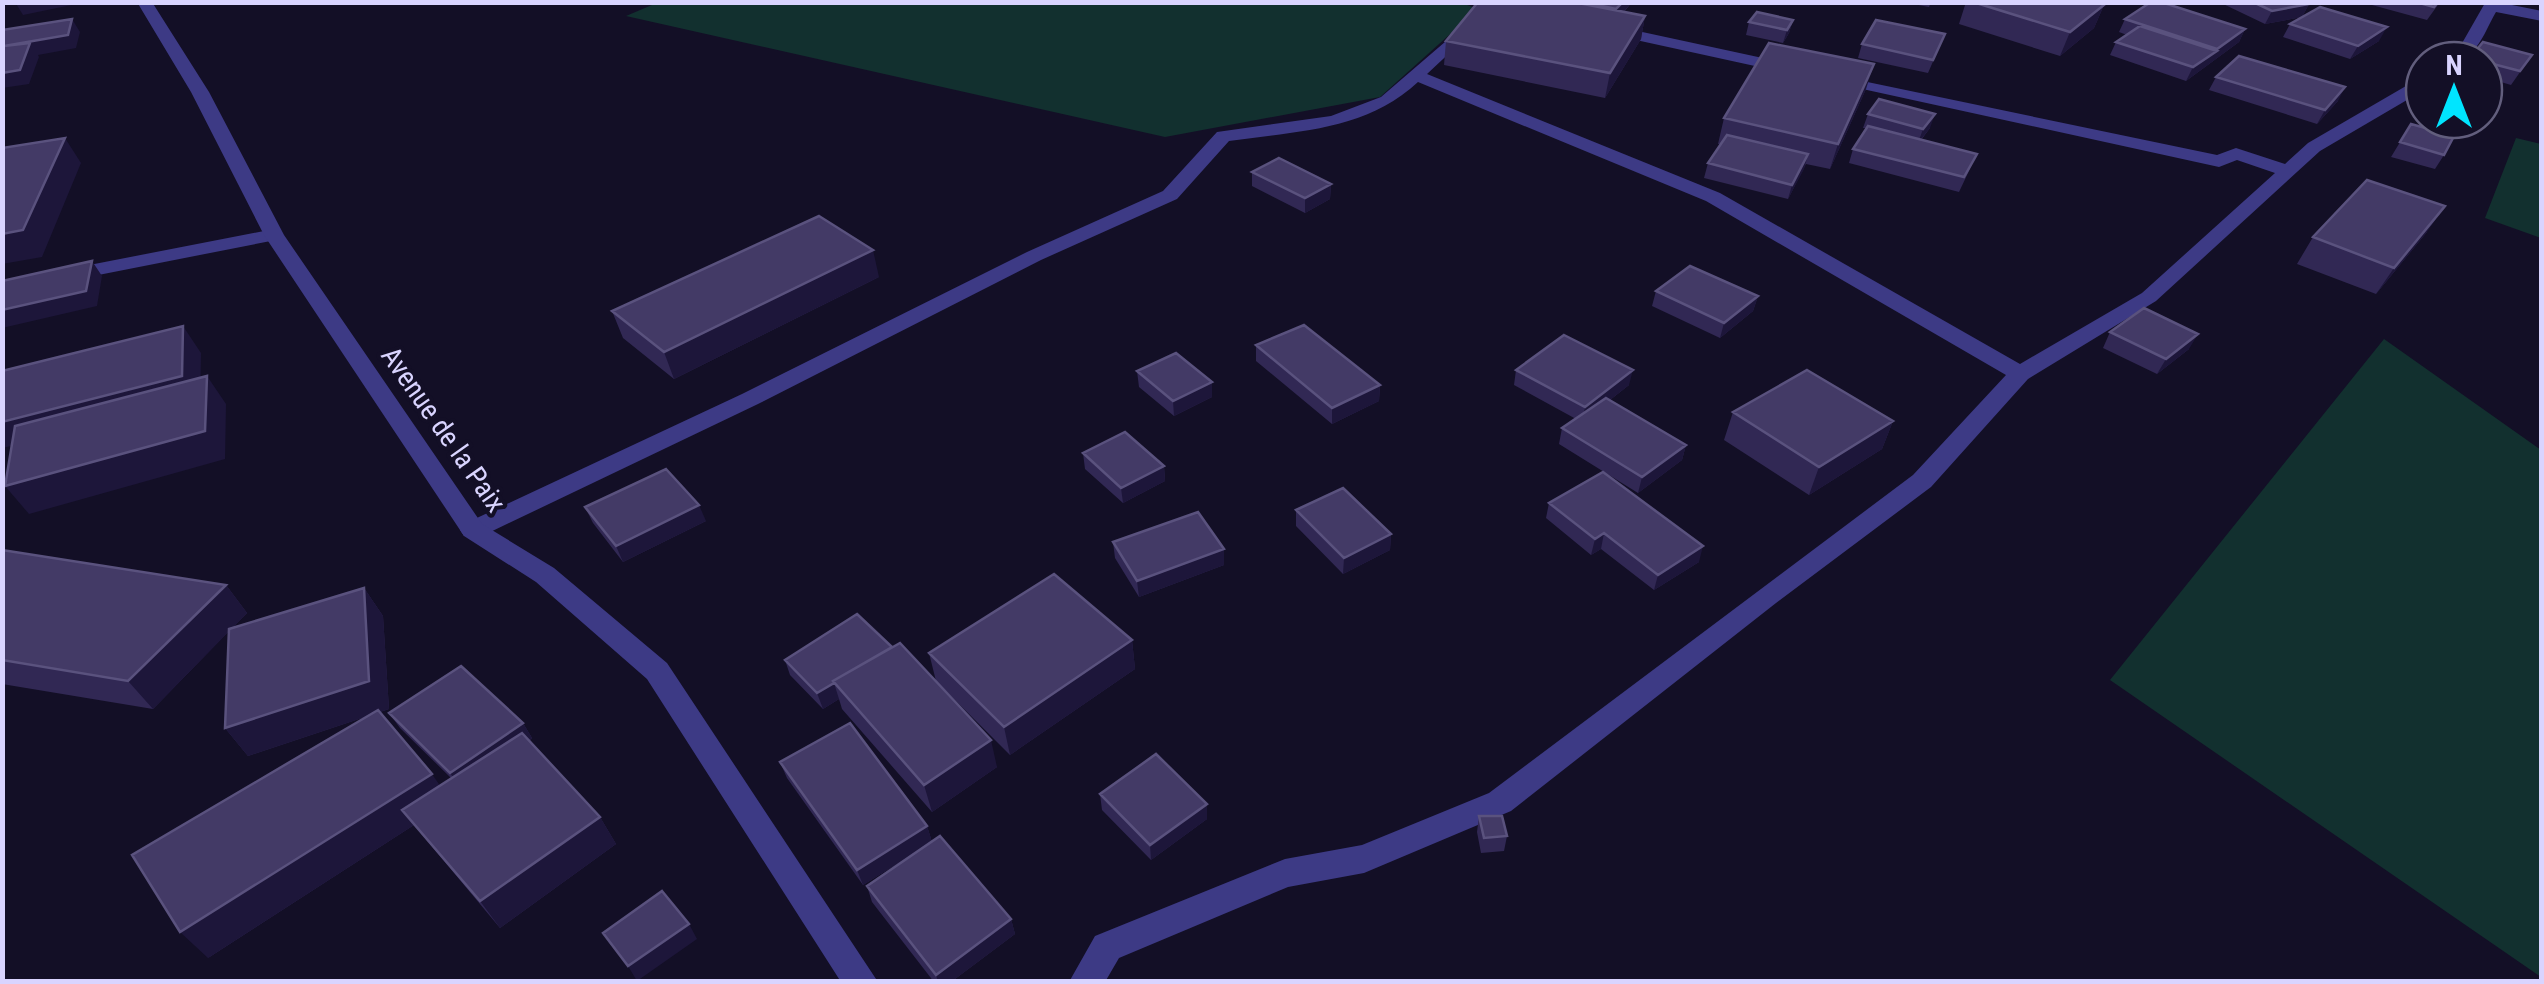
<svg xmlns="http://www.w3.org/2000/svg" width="2544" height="984" viewBox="0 0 2544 984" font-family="'Roboto Condensed',sans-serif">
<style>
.green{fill:#12302f}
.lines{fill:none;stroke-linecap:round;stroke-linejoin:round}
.minor{fill:#3d3a85;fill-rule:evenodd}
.tertiary{fill:#3d3a85;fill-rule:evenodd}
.wall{fill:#312854}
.shaded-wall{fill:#1d163a}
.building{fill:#433a66;stroke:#5a527e;stroke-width:2.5}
.labels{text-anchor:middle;stroke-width:8;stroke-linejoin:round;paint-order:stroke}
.street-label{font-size:28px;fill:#d9d4ff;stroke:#130f26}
</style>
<rect width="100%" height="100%" fill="#130f26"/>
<path class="green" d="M659 2H1459L1478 9 1380 97 1165 137 626 16Z
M2516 138 2541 144V238L2485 218Z
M2384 339 2541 450V977L2110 680Z"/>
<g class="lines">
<path class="minor" d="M2497 2 2542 11V21L2496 12C2481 38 2478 60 2445 60L2461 45 2485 3Z
M1467 23 1475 28 1473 31 1427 74 1720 193 2020 364 2142 293 2275 173 2237 160 2219 167 1835 83 1829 82V74L2217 155 2236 148 2285 164 2308 143 2418 79 2424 78V90L2320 151 2156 301 2028 379 1931 487 1776 603 1511 811 1364 873 1288 887 1119 958 1105 982H1069L1095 936 1285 859 1362 845 1489 793 1913 475 2006 375 1706 201 1418 82C1365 131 1297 131 1229 141L1177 199 1041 260 758 404 482 536H464L460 530 464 524 742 394 1027 252 1163 191 1217 132 1331 116 1381 97Z
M1610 25 1791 64 1799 69 1791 74 1604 33V27Z
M274 229 281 231V239L2 294V282Z"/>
<path class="tertiary" d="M137 2H152L209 92 284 235 482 524 554 568 667 663 878 982H841L647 679 536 582 464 536 264 235 191 92Z"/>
</g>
<path class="wall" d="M1478 2H1632L1624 12 1645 16 1641 39 1605 98 1444 65 1446 41Z
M1903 2H1931L1929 7Z
M1966 2H2096L2104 5 2094 28 2060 56 1959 24Z
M2219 2H2305L2309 4 2302 17 2265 24Z
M2361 2H2440L2427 20Z
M2125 19 2245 29 2239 42 2186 81 2110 55 2116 42 2127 35 2119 32Z
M1793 20 1789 33 1783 43 1746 35 1749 22Z
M2290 24 2379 41 2350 59 2283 37Z
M1945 34 1928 73 1858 58 1862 44Z
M2483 42 2532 55 2511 85 2484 77V60H2469Z
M2216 77 2338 101 2317 124 2209 90Z
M1866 89 1830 169 1806 164 1788 199 1704 178 1708 163 1721 144H1718L1724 118Z
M1868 114 1930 128 1921 140 1977 154 1959 192 1849 163 1853 149 1866 128H1863Z
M2411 124 2444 155 2435 169 2391 157Z
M1252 172 1331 184 1330 199 1305 213 1252 186Z
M2427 232 2376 294 2297 264 2313 237Z
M879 277 674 379 623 338 612 311Z
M1656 291 1758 296 1753 311 1720 338 1652 306Z
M2110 332 2189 349 2157 374 2103 348Z
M1256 345 1380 385 1379 401 1332 424 1256 361Z
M1516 370 1629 385 1610 400 1686 445 1682 460 1638 493 1559 444 1562 428 1576 419 1514 385Z
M1137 371 1212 382V397L1174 416 1139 387Z
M1733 412 1893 421 1882 449 1809 495 1724 440Z
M1083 453 1164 466 1165 481 1123 503 1085 469Z
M1549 503 1699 562 1654 590 1601 549 1591 555 1546 518Z
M585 507 706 521 623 562 593 523Z
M1296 510 1391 534 1390 550 1343 574 1296 526Z
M1113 542 1224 565 1139 597 1115 558Z
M2 550 226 585 247 613 232 628 364 588 383 616 389 709 380 712 440 786 451 778 400 728 389 713 523 723 532 738 529 741 600 817 616 844 500 928 414 825 208 958 368 716 248 756 225 728 229 631 153 709 2 684Z
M1132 640 1135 669 1010 755 936 681 997 767 932 812 842 709 839 699 823 709 790 675 785 660 892 647 936 681 929 653Z
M780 762 927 826 932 842 863 885 787 778Z
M1100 794 1207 804V819L1151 860 1102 810Z
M1479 816 1507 836 1504 851 1481 853 1477 832Z
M867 886 1011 919 1015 934 951 982H934L872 902Z"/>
<path class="shaded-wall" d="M15 2H86L23 15Z
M1623 2H1632L1614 23 1616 9Z
M2309 4 2302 17 2265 24 2272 11Z
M2104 5 2094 28 2060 56 2070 32Z
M1645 16 1641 39 1605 98 1610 73Z
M72 19 80 32 76 48 38 55 39 57 29 84 2 88 4 46Z
M1793 20 1789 33 1783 43 1787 30Z
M2387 27 2379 41 2350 59 2358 46Z
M2245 29 2239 42 2186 81 2193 67Z
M1874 64 1866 89 1830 169 1838 144Z
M2345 87 2338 101 2317 124 2325 110Z
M1935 114 1930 128 1918 143 1923 129Z
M65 138 81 163 42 257 2 264V234Z
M1808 154 1804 169 1788 199 1792 185Z
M1331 184 1330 199 1305 213V198Z
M2445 206 2427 232 2376 294 2394 268Z
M873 250 879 277 674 379 664 352Z
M92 261 102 276 97 306 2 328V310Z
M1758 296 1753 311 1720 338 1724 323Z
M183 326 201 353 200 404 2 448V414Z
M2198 334 2189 349 2157 374 2166 359Z
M1633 370 1629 385 1582 422 1585 407Z
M207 376 226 404 225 459 29 514 5 486Z
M1212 382V397L1174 416 1173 401Z
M1380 385 1379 401 1332 424V408Z
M1893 421 1882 449 1809 495 1819 467Z
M1686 445 1682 460 1638 493 1642 477Z
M1164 466 1165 481 1123 503 1121 488Z
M699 505 706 521 623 562 616 546Z
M1604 533 1601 549 1591 555 1595 539Z
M1391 534 1390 550 1343 574 1344 558Z
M1703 546 1699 562 1654 590 1658 575Z
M1224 549V565L1139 597 1137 581Z
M226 585 247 613 153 709 128 681Z
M364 588 383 616 389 709 248 756 225 728Z
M1132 640 1135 669 1010 755 1004 727Z
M834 683 839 699 823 709 817 693Z
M523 723 532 738 461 788 450 773Z
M991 740 997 767 932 812 924 785Z
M432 774 451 802 402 810 414 825 208 958 180 932Z
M1207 804V819L1151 860 1150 845Z
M600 817 616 844 500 928 480 901Z
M927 826 932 842 863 885 857 870Z
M1011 919 1015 934 951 982H938L936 975Z
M689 924 697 939 637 981 628 966Z"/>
<path class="building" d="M1478 2H1573L1645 16 1610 73 1446 41Z
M1584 2H1623L1616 9Z
M1973 2H2096L2104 5 2070 32Z
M2151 2H2161L2245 29 2217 49 2125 19Z
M2253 2H2305L2309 4 2272 11Z
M2416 2H2438L2434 7Z
M2320 7 2387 27 2358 46 2290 24Z
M1757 12 1793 20 1787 30 1749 22Z
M72 19 68 35 4 46 30 43 20 70 2 73V30Z
M1876 20 1945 34 1933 60 1862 44Z
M2140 26 2217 51 2193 67 2116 42Z
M2483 42 2532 55 2520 71 2470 58Z
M1769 43 1874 64 1838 144 1724 118Z
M2239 56 2345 87 2325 110 2216 77Z
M1879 99 1935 114 1923 129 1868 114Z
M2411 124 2454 136 2444 155 2400 142Z
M1868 126 1977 154 1964 177 1853 149Z
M1727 135 1808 154 1792 185 1708 163Z
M65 138 23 230 2 234V148Z
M1279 158 1331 184 1305 198 1252 172Z
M2367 180 2445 206 2394 268 2313 237Z
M819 216 873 250 664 352 612 311Z
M92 261 86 291 2 310V281Z
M1690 266 1758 296 1724 323 1656 291Z
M2144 308 2198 334 2166 359 2110 332Z
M1304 325 1380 385 1332 408 1256 345Z
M183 326 182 376 2 422V371Z
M1564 335 1633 370 1585 407 1516 370Z
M1176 353 1212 382 1173 401 1137 371Z
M1807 370 1893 421 1819 467 1733 412Z
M207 376 205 431 5 486 15 426Z
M1606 398 1686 445 1642 477 1562 428Z
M1125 432 1164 466 1121 488 1083 453Z
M666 469 699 505 616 546 585 507Z
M1603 472 1703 546 1658 575 1604 533 1595 539 1549 503Z
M1343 488 1391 534 1344 558 1296 510Z
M1198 512 1224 549 1137 581 1113 542Z
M2 550 226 585 128 681 2 660Z
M1054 574 1132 640 1004 727 929 653Z
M364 588 369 681 225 728 229 629Z
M857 614 892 647 833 681 834 683 817 693 785 660Z
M900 643 991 740 924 785 833 681Z
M461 666 523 723 450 773 389 713Z
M378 710 432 774 180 932 132 855Z
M850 723 927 826 857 870 780 762Z
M522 733 600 817 480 901 402 810Z
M1156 754 1207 804 1150 845 1100 794Z
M1479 816H1502L1507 836 1484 838Z
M940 836 1011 919 936 975 867 886Z
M662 891 689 924 628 966 603 933Z"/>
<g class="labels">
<g class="street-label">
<text transform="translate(444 429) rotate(55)" y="10">Avenue de la Paix</text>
</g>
</g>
<rect width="2544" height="984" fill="none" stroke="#d9d4ff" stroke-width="10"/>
<g transform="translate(2454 90)"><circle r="48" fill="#130f26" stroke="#625e7d" stroke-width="2.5"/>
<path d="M0-8L18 38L0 25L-18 38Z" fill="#00e5ff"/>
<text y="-15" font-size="28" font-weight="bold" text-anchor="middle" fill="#d9d4ff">N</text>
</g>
</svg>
